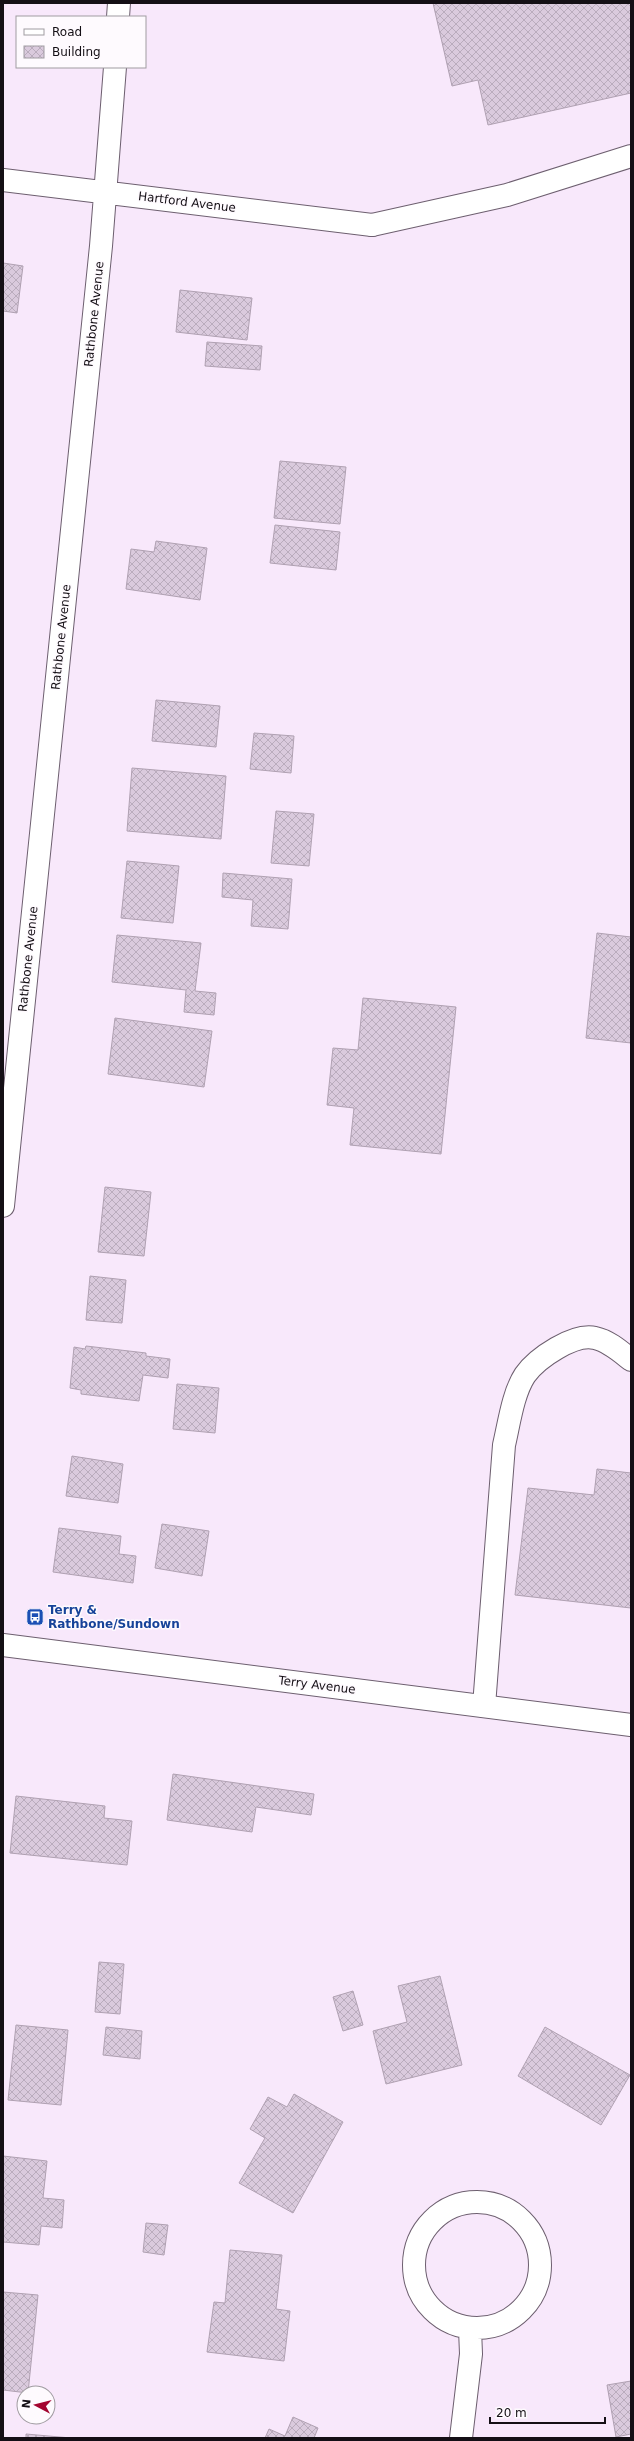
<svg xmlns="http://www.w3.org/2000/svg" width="634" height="2441" viewBox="0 0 634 2441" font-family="'DejaVu Sans',sans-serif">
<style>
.building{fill:url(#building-cross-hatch);stroke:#b0a1b2}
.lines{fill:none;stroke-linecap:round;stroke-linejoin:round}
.service-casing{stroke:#6d5f6f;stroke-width:24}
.minor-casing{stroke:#6d5f6f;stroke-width:24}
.tertiary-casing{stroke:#6d5f6f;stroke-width:24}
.service{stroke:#fff;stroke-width:22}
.minor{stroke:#fff;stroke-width:22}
.tertiary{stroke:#fff;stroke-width:22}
.labels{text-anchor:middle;stroke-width:3;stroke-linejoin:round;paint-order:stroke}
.street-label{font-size:12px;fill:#140f15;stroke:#fefafe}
.transit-label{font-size:12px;font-weight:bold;fill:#164399;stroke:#fefafe;text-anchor:start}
</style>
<defs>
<pattern id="building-cross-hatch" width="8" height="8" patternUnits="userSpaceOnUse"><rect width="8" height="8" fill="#dacadd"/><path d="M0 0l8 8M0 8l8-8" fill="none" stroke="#baacbd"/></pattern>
</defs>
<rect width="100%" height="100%" fill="#f8e8fb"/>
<path class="building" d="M433 3H631V93L488 125 478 80 452 86Z
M3 263 23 266 17 313 3 311Z
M180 290 252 298 247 340 176 332Z
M207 342 262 346 260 370 205 366Z
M280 461 346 467 340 524 274 518Z
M275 525 340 532 336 570 270 563Z
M156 541 207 548 200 600 126 589 131 549 154 552Z
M156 700 220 706 216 747 152 741Z
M254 733 294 736 291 773 250 769Z
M132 768 226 776 221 839 127 831Z
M276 811 314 814 309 866 271 863Z
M127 861 179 866 173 923 121 918Z
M223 873 292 879 288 929 251 926 253 900 222 897Z
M597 933 631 937V1043L586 1038Z
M117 935 201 943 195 991 216 993 214 1015 184 1012 186 990 112 982Z
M363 998 456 1007 441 1154 350 1145 354 1108 327 1105 333 1048 358 1050Z
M115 1018 212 1031 204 1087 108 1074Z
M105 1187 151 1192 144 1256 98 1252Z
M90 1276 126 1280 122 1323 86 1320Z
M86 1346 146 1353V1356L170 1359 168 1378 143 1375 139 1401 81 1394V1390L70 1388 74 1347 85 1349Z
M177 1384 219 1388 215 1433 173 1429Z
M72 1456 123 1464 118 1503 66 1496Z
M597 1469 631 1473V1608L515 1595 528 1488 594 1495Z
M162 1524 209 1531 202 1576 155 1568Z
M59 1528 121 1536 119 1554 136 1556 133 1583 53 1572Z
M173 1774 314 1794 311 1815 256 1807 252 1832 167 1820Z
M16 1796 105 1806 104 1818 132 1821 127 1865 10 1853Z
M99 1962 124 1964 120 2014 95 2012Z
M440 1976 462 2065 386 2084 373 2031 407 2022 398 1986Z
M353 1991 363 2025 343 2031 333 1997Z
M16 2025 68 2030 61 2105 8 2100Z
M106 2027 142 2031 140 2059 103 2055Z
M545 2027 630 2075 601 2125 518 2076Z
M294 2094 343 2122 293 2213 239 2183 265 2138 250 2129 268 2097 287 2107Z
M3 2156 47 2161 43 2198 64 2200 62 2228 41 2226 39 2245 3 2242Z
M146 2223 168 2225 164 2255 143 2252Z
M230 2250 282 2255 276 2309 290 2311 284 2361 207 2352 214 2302 225 2303Z
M3 2292 38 2295 28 2393 3 2390Z
M631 2381V2434L616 2437 607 2385Z
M293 2417 318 2428 314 2438H265L269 2429 285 2436Z
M26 2434 71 2438H26Z"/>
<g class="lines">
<defs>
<path id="service" d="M372 225 507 195 631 156
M484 1706 504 1445C509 1424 513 1393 525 1375 537 1358 574 1333 595 1338 609 1341 621 1352 631 1360"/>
<path id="minor" d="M118 17 119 3
M3 180 372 225
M3 1206 101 246 115 67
M414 2265a63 63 0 1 1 126 0a63 63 0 1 1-126 0Z
M461 2438 471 2354 470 2329"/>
<path id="tertiary" d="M3 1645 631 1725"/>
</defs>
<use href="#service" class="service-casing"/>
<use href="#minor" class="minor-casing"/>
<use href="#tertiary" class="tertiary-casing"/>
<use href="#service" class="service"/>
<use href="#minor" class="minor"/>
<use href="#tertiary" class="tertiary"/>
</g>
<defs>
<symbol id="bus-square" viewBox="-11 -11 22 22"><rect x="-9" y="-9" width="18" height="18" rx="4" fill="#1a4fb4" stroke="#fefafe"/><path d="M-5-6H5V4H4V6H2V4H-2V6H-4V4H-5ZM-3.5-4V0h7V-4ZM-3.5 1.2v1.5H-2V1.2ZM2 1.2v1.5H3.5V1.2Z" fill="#fff"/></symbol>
</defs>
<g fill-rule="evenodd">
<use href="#bus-square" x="25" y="1607" width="20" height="20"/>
</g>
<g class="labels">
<g class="street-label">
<text transform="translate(187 202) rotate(7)" y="4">Hartford Avenue</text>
<text transform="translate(94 314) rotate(-84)" y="4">Rathbone Avenue</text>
<text transform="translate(61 637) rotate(-84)" y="4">Rathbone Avenue</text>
<text transform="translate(28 959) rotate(-84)" y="4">Rathbone Avenue</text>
<text transform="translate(317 1685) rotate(7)" y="4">Terry Avenue</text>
</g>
<g class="transit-label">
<text x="48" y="1614">Terry &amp;<tspan x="48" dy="14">Rathbone/Sundown</tspan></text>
</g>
</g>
<rect width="634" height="2441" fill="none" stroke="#140f15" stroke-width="8"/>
<rect x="16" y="16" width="130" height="52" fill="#fefafe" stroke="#a09ca1"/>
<rect x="24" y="29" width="20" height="6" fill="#ffffff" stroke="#a09ca1"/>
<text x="52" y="36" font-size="12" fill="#140f15">Road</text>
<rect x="24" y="46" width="20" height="12" fill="url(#building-cross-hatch)" stroke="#a09ca1"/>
<text x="52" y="56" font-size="12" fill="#140f15">Building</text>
<g transform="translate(36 2405) rotate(277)"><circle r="19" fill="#fefafe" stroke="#a09ca1"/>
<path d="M0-3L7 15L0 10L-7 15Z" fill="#a30430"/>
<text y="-6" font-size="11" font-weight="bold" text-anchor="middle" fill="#140f15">N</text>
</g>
<path d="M490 2417v6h115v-6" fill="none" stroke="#140f15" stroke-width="2"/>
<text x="496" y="2417" font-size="12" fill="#140f15" stroke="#fefafe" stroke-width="3" paint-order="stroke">20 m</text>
</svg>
